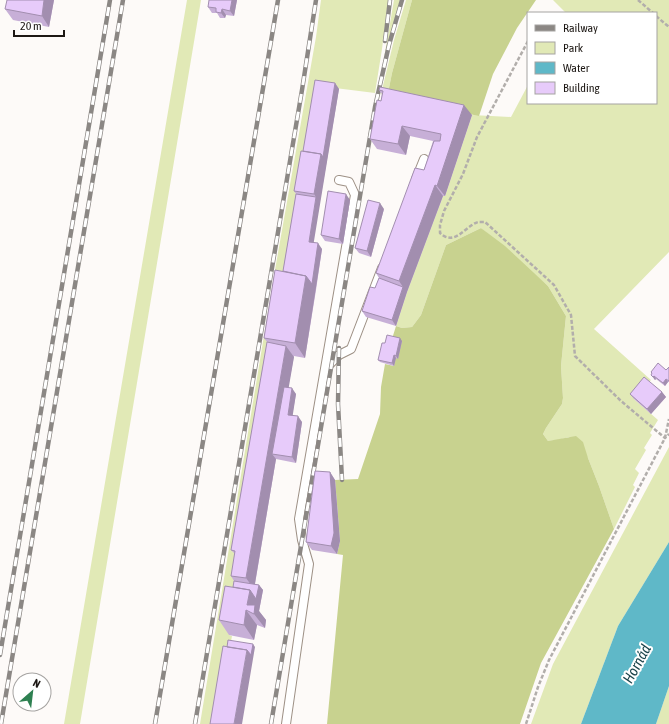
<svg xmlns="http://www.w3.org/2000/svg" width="669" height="724" viewBox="0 0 669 724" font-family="'Asap Condensed',sans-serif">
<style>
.green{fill:#e1e9b6}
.forest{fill:#c8d28f}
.water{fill:#5fb8c8}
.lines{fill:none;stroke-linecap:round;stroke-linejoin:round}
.service-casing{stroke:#9d9085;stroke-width:10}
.path{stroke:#b2aeab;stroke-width:2.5;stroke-dasharray:4 2;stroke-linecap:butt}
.service{stroke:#fff;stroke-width:8}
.rail-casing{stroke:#8b8784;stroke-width:4.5}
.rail{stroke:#fff;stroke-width:3;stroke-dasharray:9;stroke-linecap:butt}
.wall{fill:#c7afd7}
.shaded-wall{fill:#a28eaf}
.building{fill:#e7cbfa;stroke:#a28eaf}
.labels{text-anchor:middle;stroke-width:4;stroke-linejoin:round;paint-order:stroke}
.water-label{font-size:15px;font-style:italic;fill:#1c454c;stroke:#fff}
</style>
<rect width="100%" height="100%" fill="#fdfaf8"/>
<path class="green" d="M187 0H201L80 724H64Z
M321 0H388L382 49 375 93 319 86 243 561 229 635 232 636 216 724H200L272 287 316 37Z
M394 0H400L384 58Z
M406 0H412L392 73 387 98 381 94 394 40Z
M553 0H669V252L594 329 651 380 634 399 658 420 650 433 652 435 644 448 646 450 635 469 639 473 633 485 635 487 614 529 599 486 588 458 569 437 558 440 548 441 543 434 546 428 562 404 563 398 561 366 566 316 548 286 481 228 446 245 421 315 412 327 402 328 396 326 407 292 443 196H445L472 115 511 117 528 85V103H656V13H566Z
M669 447V542L618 626 581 724H531L553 664Z
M669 686V724H656Z"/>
<path class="forest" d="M412 0H536L517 28 493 74 479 116 387 98 392 73Z
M481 228 505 246 548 286 566 316 561 366 563 398 562 404 546 428 543 434 548 441 576 436 583 442 588 458 599 486 614 529 541 663 520 724H327L343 555 337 554 340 541 335 480 358 479 380 414 381 387 385 364 394 366 392 339 396 326 402 328 412 327 421 315 446 245Z"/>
<path class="water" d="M669 542V686L656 724H581L618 626Z"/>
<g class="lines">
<defs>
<path id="service" d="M416 179 424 159
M326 368 339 355 351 349 382 268
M286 724 309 564 302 540 299 519 355 195 349 182 339 180"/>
</defs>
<use href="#service" class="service-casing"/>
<path class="path" d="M638 0 653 13
M656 16 669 27
M528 41 477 137 463 174 444 211 440 225V233C455 247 465 226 478 222 480 222 483 222 485 222L554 285 571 315 575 356 621 401 665 438 669 434
M526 724 538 687 549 660 665 438 669 419"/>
<use href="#service" class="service"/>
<defs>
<path id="rail" d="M385 41 390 0
M339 348 338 404 342 480
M0 655 110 0
M1 724 123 0
M155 724 278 0
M195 724 302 90 316 0
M271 724 375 107 389 45 402 0"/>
</defs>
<use href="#rail" class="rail-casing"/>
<use href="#rail" class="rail"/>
</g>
<path class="wall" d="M54 0 49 27 13 20 5 9Z
M237 0 234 16 226 15 225 18H220L217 13H212L208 7Z
M335 83 339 89 313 242 322 249 316 290 305 358 294 356 288 388 296 394 292 416 302 422 296 463 276 459 255 584 259 585 263 590 259 611 266 620 265 628 257 625 254 640 229 635 219 620 233 587 234 581 231 576 235 554 231 550 267 342 264 338 283 271 296 194 294 191 303 151Z
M379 90 472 115 445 196H443L407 292 396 326 366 317 362 311 375 288 379 278 376 273 424 170 433 141 410 136 406 155 377 149 370 139 381 101 382 94Z
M350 200 343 244 325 241 321 235Z
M384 209 371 257 359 253 355 248Z
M402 341 398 359 396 358 394 366 380 362 378 360 385 343Z
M669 367V382H668L665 386 656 379 655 380 651 375 652 374 651 372 666 370Z
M662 392 666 397 651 414 634 399 630 394Z
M330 472 335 480 340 541 337 554 312 550 306 542Z"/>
<path class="shaded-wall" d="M44 0H54L49 27 42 16Z
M232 0H237L234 16 230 11Z
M222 9 226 15 225 18 221 13Z
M335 83 339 89 313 247 309 242 316 197 314 194 321 154Z
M464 105 472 115 445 196 437 186Z
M402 126 410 136 406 155 398 144Z
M435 185 443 196 407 292 396 326 392 320 403 287 399 281Z
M346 194 350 200 343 244 339 239Z
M380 203 384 209 371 257 367 251Z
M318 243 322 249 305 358 295 343 306 276Z
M400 338 402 341 398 359 396 356Z
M286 346 294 357 277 455 272 454 276 459 254 589 246 578Z
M394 355 396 358 394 366 392 363Z
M654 376 656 379 655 380 653 377Z
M666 379 668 382 665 386 663 383Z
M292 388 296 394 292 420 288 415Z
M662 392 666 397 651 414 647 409Z
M298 416 302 422 296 463 292 457Z
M330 472 335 480 340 541 337 554 331 546Z
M259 585 263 590 259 611 266 620 265 628 254 614 247 605 250 590Z
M246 610 257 625 254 640 244 625Z
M253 644 255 647 242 724H234L247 650Z"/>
<path class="building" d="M7 0H44L42 16 5 9Z
M209 0H232L230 11 222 9 221 13 216 12V8L208 7Z
M315 80 335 83 323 157 321 154 303 151Z
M380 87 464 105 437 186 435 185 399 281 376 273 415 168 424 170 434 141H440L441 134 402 126 398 144 370 139 377 100 381 101 383 91 379 90Z
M301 151 321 154 314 194 294 191Z
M328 191 346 194 339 239 321 235Z
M296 194 316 197 309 242 318 243 312 284 306 276 283 271Z
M368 200 380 203 367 251 355 248Z
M275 270 306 276 295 343 264 338Z
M379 278 403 287 392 320 362 311 370 287 375 288Z
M387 335 400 338 396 356 394 355 392 363 378 360 382 343H385Z
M267 342 286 346 246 578 231 576 235 551 231 550Z
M658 363 666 370 669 367V381L666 379 663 383 654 376 653 377 651 375 652 373 651 372Z
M644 377 662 392 647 409 630 394Z
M284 387 292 388 288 415 298 416 292 457 272 454Z
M315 471 330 472 334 533 331 546 306 542Z
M234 581 259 585 256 599 250 590 233 587Z
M225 586 250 590 247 605H255L254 614 246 610 244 625 219 620Z
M228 640 253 644 251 655 247 650 227 647Z
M223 646 247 650 234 724H210Z"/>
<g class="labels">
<g class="water-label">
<text transform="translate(637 664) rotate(-61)" y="5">Hornád</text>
</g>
</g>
<rect x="527" y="12" width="130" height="92" fill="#ffffff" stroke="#a5a3a1"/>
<rect x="535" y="25" width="20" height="6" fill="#8b8784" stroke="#a5a3a1"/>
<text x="563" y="32" font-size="12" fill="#1d1814">Railway</text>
<rect x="535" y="42" width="20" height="12" fill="#e1e9b6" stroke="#a5a3a1"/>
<text x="563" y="52" font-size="12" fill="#1d1814">Park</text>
<rect x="535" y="62" width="20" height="12" fill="#5fb8c8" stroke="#a5a3a1"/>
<text x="563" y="72" font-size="12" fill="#1d1814">Water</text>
<rect x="535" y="82" width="20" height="12" fill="#e7cbfa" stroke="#a5a3a1"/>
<text x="563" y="92" font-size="12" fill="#1d1814">Building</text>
<g transform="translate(32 692) rotate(28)"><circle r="19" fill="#ffffff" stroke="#a5a3a1"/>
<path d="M0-3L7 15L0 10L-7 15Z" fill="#2e8051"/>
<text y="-6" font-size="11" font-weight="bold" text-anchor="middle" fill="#1d1814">N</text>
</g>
<path d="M14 30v6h50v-6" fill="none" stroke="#1d1814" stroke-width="2"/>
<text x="20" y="30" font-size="12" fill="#1d1814" stroke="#ffffff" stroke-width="3" paint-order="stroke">20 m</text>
</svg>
